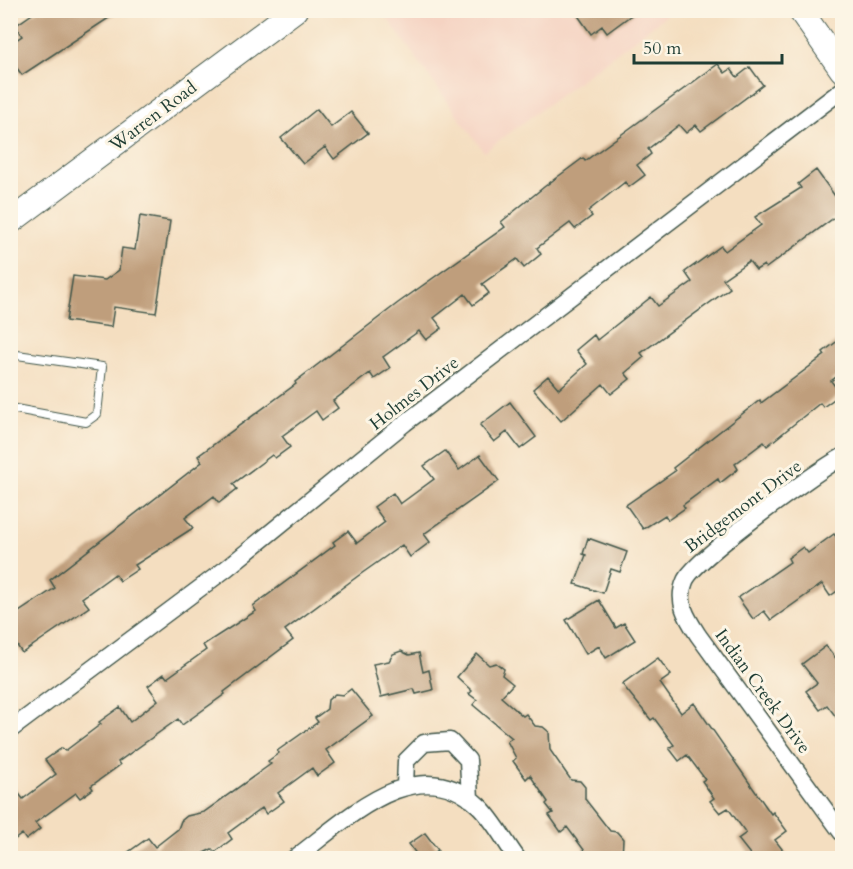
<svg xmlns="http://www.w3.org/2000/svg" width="853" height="869" viewBox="0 0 853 869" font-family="Cardo,serif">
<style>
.built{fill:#f5d3c2}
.building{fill:#bf9e7c}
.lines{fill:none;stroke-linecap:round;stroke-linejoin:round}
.service-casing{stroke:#3f5549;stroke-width:10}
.minor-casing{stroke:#3f5549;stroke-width:19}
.secondary-casing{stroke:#3f5549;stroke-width:26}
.service{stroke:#fff;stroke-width:8}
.minor{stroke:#fff;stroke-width:16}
.secondary{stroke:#fff;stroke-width:24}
.labels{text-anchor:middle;stroke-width:6;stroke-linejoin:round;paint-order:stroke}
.street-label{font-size:18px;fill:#1f3d34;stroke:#fcf5e5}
</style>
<rect width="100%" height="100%" fill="#fcf5e5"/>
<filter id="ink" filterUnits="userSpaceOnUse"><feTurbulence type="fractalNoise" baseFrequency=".0167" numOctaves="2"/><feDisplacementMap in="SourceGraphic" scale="12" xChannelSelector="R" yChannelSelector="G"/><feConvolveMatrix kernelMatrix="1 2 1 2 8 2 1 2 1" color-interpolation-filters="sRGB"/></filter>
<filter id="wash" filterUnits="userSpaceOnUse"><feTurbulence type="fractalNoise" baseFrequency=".008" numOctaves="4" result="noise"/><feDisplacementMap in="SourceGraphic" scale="24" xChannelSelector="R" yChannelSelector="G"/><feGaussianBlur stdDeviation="1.35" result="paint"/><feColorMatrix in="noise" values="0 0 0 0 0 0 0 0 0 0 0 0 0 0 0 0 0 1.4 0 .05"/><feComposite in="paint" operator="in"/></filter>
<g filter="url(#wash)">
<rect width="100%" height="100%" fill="#f4dec0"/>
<path class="built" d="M382 11H672L484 152Z"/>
<g id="blocks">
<path class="building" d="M38 10H121L22 75 10 59V44L22 36 15 26Z
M574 10H638L607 33 602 26 591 34Z
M718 64 725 73 731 69 737 77 750 67 763 85 701 131 696 125 686 133 679 125 648 149 651 154 637 165 645 175 629 187 625 182 588 211 592 216 575 229 570 223 537 248 541 254 524 268 517 259 482 284 489 293 473 305 465 294 434 318 442 328 426 340 419 331 383 357 390 368 374 379 370 373 333 401 338 408 322 420 316 411 282 436 290 447 275 458 272 455 233 484 237 489 219 503 214 496 185 518 193 528 135 565 138 569 120 581 115 574 82 598 89 607 22 653 10 635V618L55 588 50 580 202 462 198 456 296 384 295 382 398 303 505 227 501 222 544 187 583 158 585 161Z
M317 109 331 127 351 112 368 133 334 159 325 147 303 164 281 138Z
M816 170 843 207V211L766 268 764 265 756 270 749 261 723 279 730 288 641 353 644 357 625 373 630 379 611 394 603 384 561 421 533 389 548 376 559 389 587 364 576 350 594 335 597 340 651 297 658 306 692 282 685 272 721 246 725 251 761 225 755 217 801 188 798 184Z
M140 216 170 221 156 313 114 307 111 327 66 321 73 276 105 280 119 270 122 248 135 250Z
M843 337V377L840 374 831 381 841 394 823 407 820 403 767 446 764 442 735 464 738 469 720 483 718 479 683 505 685 508 668 520 665 515 643 529 626 505 675 471 673 468 760 400 761 403 825 355 823 352Z
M510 402 536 437 520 449 507 432 494 442 480 425Z
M445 451 459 470 480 455 499 481 424 534 430 542 410 557 402 545 358 576 285 630 293 640 224 692 225 694 182 725 178 719 118 762 120 765 91 786 93 789 80 798 76 793 35 823 40 829 26 840 22 834 10 843V782L23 799 56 774 45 760 62 748 65 751 101 724 99 722 120 707 130 722 158 700 148 686 164 674 167 678 206 650 203 645 256 611 253 606 335 545 333 542 348 531 357 543 385 522 374 507 393 493 400 504 434 479 424 466Z
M834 534 843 545V587L830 596 822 584 771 620 764 611 753 619 738 598 790 562 788 558 803 547 808 553Z
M588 538 627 552 620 572 611 569 603 593 575 584 586 555 583 554Z
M599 600 616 628 624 623 635 640 606 658 599 646 586 654 566 620Z
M826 646 843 667V726L827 705 820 710 806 691 817 683 802 664Z
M401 651 409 655 419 653 423 672 429 670 433 690 416 694 414 689 381 697 373 664 389 661 393 654Z
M477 654 489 665 496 663 504 669 502 675 513 684 501 697 523 716 526 714 535 726 543 727 549 732 550 750 571 780 580 781 585 787V799L610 831 617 832 623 839 622 858H590L567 827 561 832 549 815 553 813 546 804 548 802 530 775 526 779 513 761 516 758 507 741 512 738 473 705 477 700 469 694 472 691 457 677Z
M658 658 671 675 660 683 681 713 694 703 771 814 773 812 787 831 775 840 789 858H753L738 839 746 833 728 808 720 813 710 801 714 798 702 781 705 779 687 755 679 761 669 748 674 745 654 718 651 720 622 684Z
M351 689 373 716 326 750 335 763 317 776 312 768 278 793 284 801 266 814 262 808 228 833 232 839 215 852 212 849 194 858H120L148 838 155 847 178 829 181 821 187 816 204 812 271 764 268 761 279 753 277 751 318 722 315 718 327 709 328 700 335 694 343 695Z
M425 833 438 850 427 858H419L409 844Z"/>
</g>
</g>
<g filter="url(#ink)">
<use href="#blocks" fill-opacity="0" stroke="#3f5549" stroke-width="1.5"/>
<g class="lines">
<defs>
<path id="service" d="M10 354 102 367 97 414 86 422 10 408"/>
<path id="minor" d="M842 457C816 472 694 559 685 581 676 602 687 618 698 635L842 833
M10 730 227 568 405 423 842 90
M405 786 406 761 424 743 450 741 468 760 470 799
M295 858C345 821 417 747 479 806 494 820 505 842 517 858"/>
<path id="secondary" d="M800 10 842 70
M10 222 295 10"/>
</defs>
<use href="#service" class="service-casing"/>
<use href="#minor" class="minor-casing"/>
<use href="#secondary" class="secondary-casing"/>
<use href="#service" class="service"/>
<use href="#minor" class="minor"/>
<use href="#secondary" class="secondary"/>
</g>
</g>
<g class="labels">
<g class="street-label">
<text transform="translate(153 116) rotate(-37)" y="6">Warren Road</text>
<text transform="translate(414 393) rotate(-38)" y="6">Holmes Drive</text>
<text transform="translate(743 506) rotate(-37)" y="6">Bridgemont Drive</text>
<text transform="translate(763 691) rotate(54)" y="6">Indian Creek Drive</text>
</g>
</g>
<rect width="853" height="869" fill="none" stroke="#fcf5e5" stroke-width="36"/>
<path d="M634 54v9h148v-9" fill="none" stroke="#1f3d34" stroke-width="3"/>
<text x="643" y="54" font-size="18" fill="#1f3d34" stroke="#fcf5e5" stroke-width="4.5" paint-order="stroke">50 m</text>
</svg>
